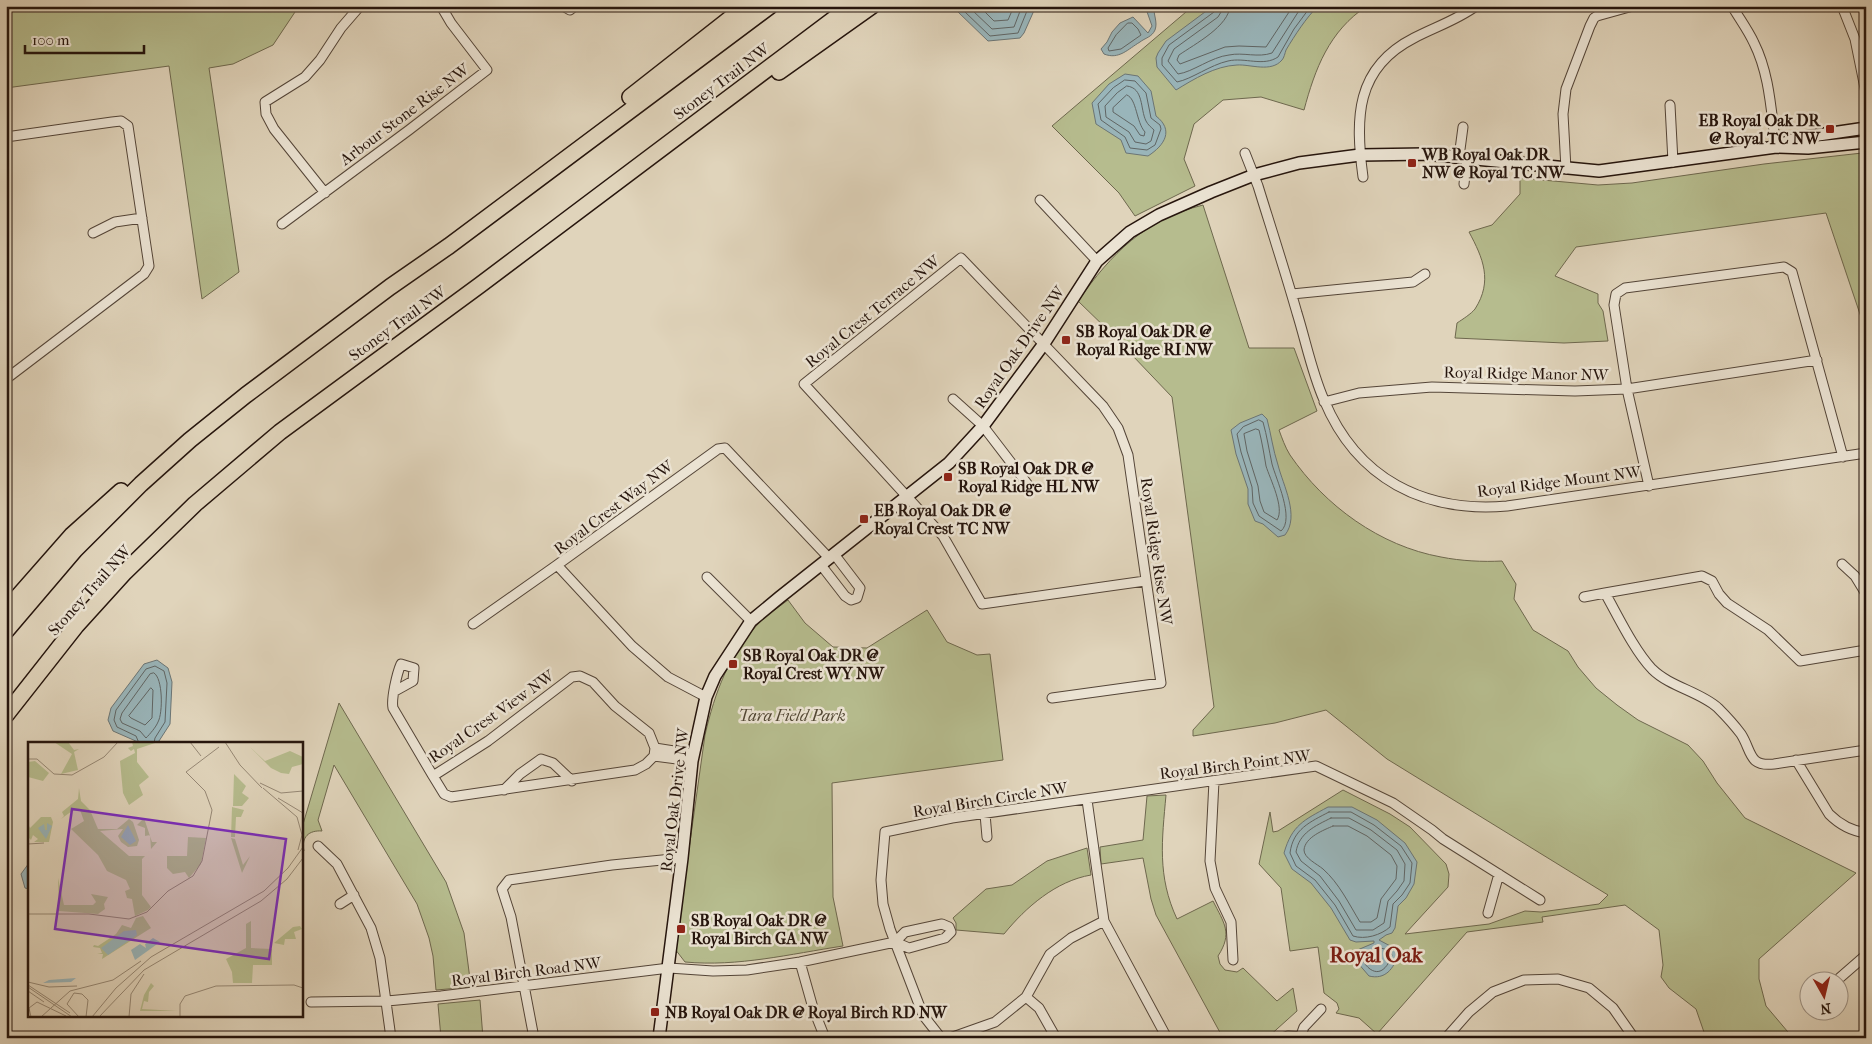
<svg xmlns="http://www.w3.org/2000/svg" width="1872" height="1044" viewBox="0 0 1872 1044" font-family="'IM FELL French Canon',serif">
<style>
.green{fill:#b6bc8e;stroke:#6e684e}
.water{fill:#99b5ba;stroke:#6b7575}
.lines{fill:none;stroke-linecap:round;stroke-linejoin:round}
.shore{stroke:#606564;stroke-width:1}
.street-casing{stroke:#544538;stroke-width:11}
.secondary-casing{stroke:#26150d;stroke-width:14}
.highway-casing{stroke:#26150d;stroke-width:18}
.street{stroke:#ebe3d3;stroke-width:9}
.secondary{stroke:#ebe3d3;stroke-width:11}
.highway{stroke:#e0d4bb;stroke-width:15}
.poi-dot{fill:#8f2418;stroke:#ebe3d3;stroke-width:2}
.labels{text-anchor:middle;stroke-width:5;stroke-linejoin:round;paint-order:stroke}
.street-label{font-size:16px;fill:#26150d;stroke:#ebe3d3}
.poi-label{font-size:16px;font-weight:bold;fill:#26150d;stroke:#ebe3d3;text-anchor:start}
.park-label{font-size:16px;font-style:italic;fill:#514734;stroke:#ebe3d3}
.district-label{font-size:21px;font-weight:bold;fill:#7a1f14;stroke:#ebe3d3}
.inset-road{fill:none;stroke:#968875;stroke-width:1}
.view{fill:#7b2cbf;fill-opacity:0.15;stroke:#7b2cbf;stroke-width:2.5}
.inset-edge{fill:none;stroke:#26150d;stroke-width:2.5}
</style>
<rect width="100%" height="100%" fill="#e0d4bb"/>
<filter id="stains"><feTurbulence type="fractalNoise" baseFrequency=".004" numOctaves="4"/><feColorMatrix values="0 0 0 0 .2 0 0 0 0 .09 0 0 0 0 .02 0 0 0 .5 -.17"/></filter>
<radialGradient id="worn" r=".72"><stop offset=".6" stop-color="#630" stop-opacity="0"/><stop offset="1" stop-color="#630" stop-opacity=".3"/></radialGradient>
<path class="green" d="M6 6H299L273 45 233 64 209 68 239 272 202 299 169 66 6 88Z
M1193 6H1367C1329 31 1315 69 1304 110L1261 97 1223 100 1194 124 1184 159 1195 186 1135 216 1119 193 1052 126Z
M1862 153 1866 155V332L1826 213 1576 247 1555 276 1598 294V303L1603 311 1608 341 1564 343 1455 338 1457 323C1463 319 1471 314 1475 309 1493 281 1483 258 1469 232L1492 225 1520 194V178L1598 185 1632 183 1764 164Z
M1203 205 1249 348H1294L1317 411 1279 430C1282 438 1285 447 1290 455 1325 506 1380 546 1441 557 1461 561 1483 562 1502 561L1516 584 1514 599 1533 630 1568 651 1578 667 1596 688 1617 705 1638 720 1688 745 1703 761 1717 783 1745 818 1856 873 1759 959V979L1766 1006 1793 1038H1706L1696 1009 1669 988 1661 977 1663 965 1659 930 1625 905 1542 917 1543 922 1467 932 1377 1034 1359 1018 1336 1013 1339 1009 1337 1003 1324 993 1318 947 1290 951 1281 888 1259 864 1270 812 1273 832 1278 831 1343 790 1390 814 1410 827 1446 864 1449 874 1448 887 1405 934 1489 924 1525 911 1541 912 1599 904 1608 895 1387 759 1326 710 1275 723 1193 736V730L1214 707 1172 397 1111 333 1078 301C1112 253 1144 220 1203 205Z
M788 600 805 623 833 647 867 648 927 610 947 642 977 655 990 654 1003 760 832 783 833 897 843 946C790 954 738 967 685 962L675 949 705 735C715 692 729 653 761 621 769 613 779 607 788 600Z
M339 703 446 882 464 933 471 987 436 990 433 956 429 938 417 904 334 765 318 820 322 831C309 830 301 837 304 851L301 853V831Z
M1166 795C1162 840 1157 876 1177 919L1213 901C1224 923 1233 933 1218 956L1220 964 1225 970 1237 972 1243 968 1277 1001 1293 988 1297 1011 1267 1038H1223L1156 915 1151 899 1143 858 1101 864 1100 847 1143 840 1147 796Z
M1087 848 1091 875C1056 881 1026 907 1004 934L956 930V923L953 918 954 917 986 889 1012 885 1047 861Z
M480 1000 483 1038H441L438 1004Z"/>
<path class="water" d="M961 6H1036L1024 33 1020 38 988 41 957 11Z
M1145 6H1154C1153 14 1158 22 1155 30 1152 37 1145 38 1140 42 1128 49 1119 60 1104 54L1101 49 1107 42 1112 32 1120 23 1133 17 1148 33 1152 26Z
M1213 6H1318C1306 18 1295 35 1286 50 1285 53 1284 58 1282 60 1271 73 1250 64 1237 65 1215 66 1194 79 1176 90L1157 67 1156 58 1158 53 1166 41Z
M1125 74 1138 76 1151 91 1156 116C1174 130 1165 145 1148 156L1126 153 1121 140 1096 124 1092 103 1109 84Z
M1262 414 1267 419C1271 434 1273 450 1278 465 1283 485 1300 516 1285 535L1278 537 1263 524 1255 521 1248 504V489L1236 454 1231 430 1240 423Z
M157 660 168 668 172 682 170 724 159 741 156 743 138 742 113 731 108 720 111 708 144 664Z
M1328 807H1352L1377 820 1405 843 1417 862 1414 884 1406 898 1398 906 1395 928 1392 933 1386 935 1379 940 1394 948 1398 954C1394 969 1385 980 1369 976L1357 962 1355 957V951L1374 943V941L1356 942 1350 940 1331 908 1311 883 1292 869 1284 853C1292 825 1304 820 1328 807Z
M29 863V889L25 888 21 874Z"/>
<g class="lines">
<path class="shore" d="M965 6V12L990 36 1018 33 1029 6
M971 6 972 10 992 29 1014 27 1022 6
M979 6 994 21 1008 20 1014 6
M1216 6 1214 12 1169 45 1162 58V65L1177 82C1192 79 1210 65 1228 61 1245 57 1263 67 1278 57L1294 29 1311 6
M1222 6 1221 12 1218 17 1174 49 1168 61 1178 74C1193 72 1211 57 1229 55 1243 52 1258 58 1272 53L1302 6
M1230 6C1229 26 1195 44 1179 55L1177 60 1180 64 1225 47 1239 46 1266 47 1293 6
M1128 23H1132L1138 29 1141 35 1121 49 1109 51 1108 48 1116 35Z
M1125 80 1135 81 1146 93 1151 118 1160 125 1161 129 1155 145 1147 150 1130 148 1125 137 1101 120 1098 104 1113 88Z
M1127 86C1144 88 1140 109 1146 121 1148 125 1151 127 1154 130L1151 141 1146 144 1135 142 1129 132 1106 117 1105 106 1117 93Z
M1127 95C1137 99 1136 122 1145 132L1144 136 1140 135 1134 126 1113 112V108Z
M1259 420 1263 422C1267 436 1269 450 1272 464 1276 479 1295 519 1281 531L1259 516 1253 503 1252 487 1241 452 1237 434 1243 427Z
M1256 429 1259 430C1262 442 1264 454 1266 466 1270 479 1285 508 1277 520L1264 512 1260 501 1258 486 1247 451 1244 434Z
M154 673C163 678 163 713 158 722 156 727 150 734 146 738L140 731 122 723 120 719 122 713 150 674Z
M151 688 153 690 152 718 145 725 131 718 129 716Z
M139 743 136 736 117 727 114 720 116 710 146 669 155 666 164 671 167 683 165 722 155 738 154 743
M1329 812H1351L1374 825 1401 846 1412 863 1410 883 1402 895 1393 904 1390 927C1381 935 1365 940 1353 936L1335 905 1315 880 1296 866 1290 853C1293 829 1310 822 1329 812Z
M1331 818H1349L1371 830 1397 850 1405 864 1404 881 1397 891 1388 901 1384 923 1373 930H1356L1339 901 1320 876 1301 861 1296 852C1299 833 1315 826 1331 818Z
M1333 826H1348L1367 836 1391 855 1397 866 1396 879 1381 899 1377 918 1371 922H1360C1349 904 1339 883 1323 869 1317 864 1304 858 1304 850 1305 837 1324 830 1333 826Z
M1377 947 1388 950 1392 955C1384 978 1370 976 1360 956Z"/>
<defs>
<path id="street" d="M563 6 570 10 575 6
M1732 6C1739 18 1748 30 1754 43 1770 75 1771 112 1776 147
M1842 6 1855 39 1866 93
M1670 105 1673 162
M6 137 112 122 121 121 128 126 149 266 144 274 6 379
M1245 153 1258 186C1271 228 1285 271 1297 313 1306 342 1312 373 1324 400 1357 479 1424 513 1507 506L1866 453
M1459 157 1463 127
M1566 169 1563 114 1566 89 1590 26 1594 18 1597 16 1633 6
M1363 177C1355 119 1355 68 1414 38 1435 27 1457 20 1476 6
M1464 184 1467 157
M325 193 274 129 266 114 265 102 305 77 320 60 341 28 360 6
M1040 200 1097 261
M282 224 409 130 487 70 451 23 441 6
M93 233 115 222 142 218
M1292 294 1413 282 1425 274
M953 399 983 426 1032 490
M1324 402 1359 393 1432 387 1575 391 1627 389 1817 360
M1649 486 1627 389 1614 305 1616 294 1625 288 1784 267 1792 272 1843 457
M1842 564 1855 576 1866 594
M821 565 845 596 851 600 857 598 860 588 834 554
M707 577 751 621
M1584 597 1605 593
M473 624 557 565
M1866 650 1800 661 1768 630 1727 603 1719 594 1712 581 1702 576 1605 593C1618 616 1634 650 1652 669 1670 687 1701 692 1718 708 1726 716 1735 726 1741 734 1752 751 1748 767 1774 764L1866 750
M580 676 593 682 615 706 649 733 655 748 654 756 646 764 635 770 451 797 444 794 433 776 488 741 572 677Z
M395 691 413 681 414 668 401 664C397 673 391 699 393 708L433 776
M706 697 668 677 632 646 557 565 718 449 725 448 829 558
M1052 698 1161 683 1128 455 1118 428 1103 406 961 258 804 384 943 536 982 604 1145 581
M655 748 693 754
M654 756 692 761
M1796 760 1829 814C1839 824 1852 831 1866 833
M1214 781 1210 861 1215 888 1231 922 1233 960
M504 790 520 774 541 759 553 763 572 781
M985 814 987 837
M318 846 337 864 371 928 380 958 391 1038
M340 904 354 895
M1488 913 1499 874
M1104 921 1167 1038
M942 924 949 927 951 932 945 938 909 948 895 942 905 932Z
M800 962 813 1008 825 1038
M1835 982 1866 955
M1026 997 1039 1008 1056 1038
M311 1002 387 1001 441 996 669 968 713 971 747 970 800 962 895 942
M534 1038 511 917 502 889 509 880 612 865 682 858
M941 1038 923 1015 890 929 883 904 881 880 885 832 952 818 1316 766 1393 803 1432 830 1443 839 1540 900
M950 1038 995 1022 1026 997 1050 954 1071 938 1104 921 1087 800
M1282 1038 1288 1036 1304 1037
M1300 1038 1304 1027 1321 1009
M1446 1038 1469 1012 1493 992 1524 980 1558 979 1589 988 1613 1008 1634 1038"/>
<path id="secondary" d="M1780 145 1798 138 1866 128
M659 1038 682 858 692 761 706 697 715 676 751 621 780 597 949 463 983 426 1043 345 1097 261 1130 232 1159 215 1211 192 1254 175 1299 163 1360 155 1425 154 1599 171 1776 147 1808 148 1866 142"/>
<path id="highway" d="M779 72 872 6
M630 97 746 6
M6 610 72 535 121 491
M6 631 75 550 141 484 190 440 246 395 390 287 449 246 770 6
M6 715 76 626 125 572 195 504 280 432 480 285 851 6"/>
</defs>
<use href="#street" class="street-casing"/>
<use href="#secondary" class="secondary-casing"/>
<use href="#highway" class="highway-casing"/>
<use href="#street" class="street"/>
<use href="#secondary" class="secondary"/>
<use href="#highway" class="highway"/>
</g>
<g class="poi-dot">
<rect x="1825" y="124" width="10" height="10" rx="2.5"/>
<rect x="1407" y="158" width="10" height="10" rx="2.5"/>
<rect x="1061" y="335" width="10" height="10" rx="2.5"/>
<rect x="943" y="472" width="10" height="10" rx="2.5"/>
<rect x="859" y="514" width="10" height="10" rx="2.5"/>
<rect x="728" y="659" width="10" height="10" rx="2.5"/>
<rect x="676" y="924" width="10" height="10" rx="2.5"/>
<rect x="650" y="1007" width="10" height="10" rx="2.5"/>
</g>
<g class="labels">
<g class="street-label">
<text transform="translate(721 81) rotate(-37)" y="6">Stoney Trail NW</text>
<text transform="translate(404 114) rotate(-37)" y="6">Arbour Stone Rise NW</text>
<text transform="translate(872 311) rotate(-39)" y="6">Royal Crest Terrace NW</text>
<text transform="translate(397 323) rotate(-36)" y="6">Stoney Trail NW</text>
<text transform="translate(1019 347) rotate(-55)" y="6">Royal Oak Drive NW</text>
<text transform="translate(1526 373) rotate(1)" y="6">Royal Ridge Manor NW</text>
<text transform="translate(1559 481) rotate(-7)" y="6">Royal Ridge Mount NW</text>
<text transform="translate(613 507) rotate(-37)" y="6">Royal Crest Way NW</text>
<text transform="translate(1157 551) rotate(82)" y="6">Royal Ridge Rise NW</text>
<text transform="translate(89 590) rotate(-48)" y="6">Stoney Trail NW</text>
<text transform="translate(491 716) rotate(-35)" y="6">Royal Crest View NW</text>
<text transform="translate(1235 764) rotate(-7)" y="6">Royal Birch Point NW</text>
<text transform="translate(990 799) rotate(-9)" y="6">Royal Birch Circle NW</text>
<text transform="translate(674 800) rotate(-83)" y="6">Royal Oak Drive NW</text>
<text transform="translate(526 971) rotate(-7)" y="6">Royal Birch Road NW</text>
</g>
<g class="poi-label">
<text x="1820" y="126" text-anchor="end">EB Royal Oak DR<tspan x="1820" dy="18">@ Royal TC NW</tspan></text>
<text x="1422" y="160">WB Royal Oak DR<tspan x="1422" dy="18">NW @ Royal TC NW</tspan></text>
<text x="1076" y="337">SB Royal Oak DR @<tspan x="1076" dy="18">Royal Ridge RI NW</tspan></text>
<text x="958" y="474">SB Royal Oak DR @<tspan x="958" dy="18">Royal Ridge HL NW</tspan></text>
<text x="874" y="516">EB Royal Oak DR @<tspan x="874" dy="18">Royal Crest TC NW</tspan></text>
<text x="743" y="661">SB Royal Oak DR @<tspan x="743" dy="18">Royal Crest WY NW</tspan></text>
<text x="691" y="926">SB Royal Oak DR @<tspan x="691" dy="18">Royal Birch GA NW</tspan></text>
<text x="665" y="1018">NB Royal Oak DR @ Royal Birch RD NW</text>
</g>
<g class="park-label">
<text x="792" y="721">Tara Field Park</text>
</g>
<g class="district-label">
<text x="1376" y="962">Royal Oak</text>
</g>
</g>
<g transform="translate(28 742)">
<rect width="275" height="275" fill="#e0d4bb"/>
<path d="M26 0H40L46 8 51 7 46 10 50 28 33 32 44 12ZM104 0H130L109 7V20L121 35 111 43 115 53 101 63 95 51 92 19 107 11 106 7 103 9 100 6 105 4ZM222 5 237 19 262 9 275 15V22L264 25 261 32 253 31 243 26ZM7 19 21 31 15 39 0 35V20ZM206 32 218 44 214 51 221 56 214 64H205ZM51 46 53 59 62 68 70 87H89L101 77 105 80 111 98 109 104 100 105 93 100 90 94 95 87 72 89 101 114H117L114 117V153L123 165 120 168 107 174 104 157 99 156 97 149 102 147 98 138 79 129 70 113 43 87 56 79 52 68 44 69 33 77 36 74 34 70 50 57ZM204 65 216 68 213 75H208L207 95H203ZM13 75H23L25 80 21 100H6L10 97 5 93 3 98 1 96 0 82 2 86ZM116 76 124 100H129L123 107 122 93 117 94V86L109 83ZM160 95 178 96 173 122 161 136 157 130 145 132 139 126V114H159ZM203 96 207 97 215 123 222 114 214 131ZM30 136 36 163H65L68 160 63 152 80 155 76 162 77 167 70 172 31 169ZM115 174 123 186 74 217 75 212H69L74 211 72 206 65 205 66 203 70 204 88 192 94 183 103 186 108 176ZM223 179V206L244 207V223H225L224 241H205L204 230 198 217 218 206V182ZM272 184 274 187 266 190 268 197H257L256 203 246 201 265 185ZM123 241 126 244 121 250 120 260 116 259 114 267 150 269H112L116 253Z" fill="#b6bc8e"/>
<path d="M19 81 24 84 18 97 10 86 16 82 17 88H19ZM100 83 108 99 102 103 93 95ZM108 188 109 193 80 213 73 206 96 189ZM125 196 132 200 107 218 103 208 112 202 118 206 117 202ZM48 236 43 240 15 241 21 238Z" fill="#99b5ba"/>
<path class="inset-road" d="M162 0 173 14M197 0 212 23 234 46M0 17H9L26 32 44 33 76 15 90 0M158 30 191 5M232 41 253 51 275 49M235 46 269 75 274 93 270 108M250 56 275 71M0 102 16 101M0 172H61L101 177 119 170 140 149 165 134 174 119 184 68 177 49 158 30M0 240 21 245 49 244M0 243 42 271M0 245 44 275M0 249 16 260M3 275 1 266 9 260 38 274M13 275 42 249 85 238 113 219M51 275 39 262 46 251 54 252 60 258 58 275M64 275 88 246 123 215 236 149 260 126 275 105M71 275 116 228 233 159 259 137 275 116M101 275 103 252 116 232M152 275V262L157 254 188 244 266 243 275 246"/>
<path class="view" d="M44 67 258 97 241 217 27 187Z"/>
<rect width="275" height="275" class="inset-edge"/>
</g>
<rect width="1872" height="1044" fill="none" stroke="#e0d4bb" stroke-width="25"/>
<rect x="8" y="8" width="1857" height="1029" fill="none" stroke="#26150d" stroke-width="2.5"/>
<rect x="12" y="12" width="1847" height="1019" fill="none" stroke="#26150d"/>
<g transform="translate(1824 996) rotate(172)"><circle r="24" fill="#ebe3d3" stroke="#9c9184"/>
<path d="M0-4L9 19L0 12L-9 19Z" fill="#8f2418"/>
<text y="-8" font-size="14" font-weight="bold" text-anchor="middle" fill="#26150d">N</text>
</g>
<path d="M25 45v8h119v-8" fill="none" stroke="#26150d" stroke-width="2.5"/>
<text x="32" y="45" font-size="15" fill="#26150d" stroke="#ebe3d3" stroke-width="4" paint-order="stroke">100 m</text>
<rect width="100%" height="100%" filter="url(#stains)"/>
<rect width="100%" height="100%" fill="url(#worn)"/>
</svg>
